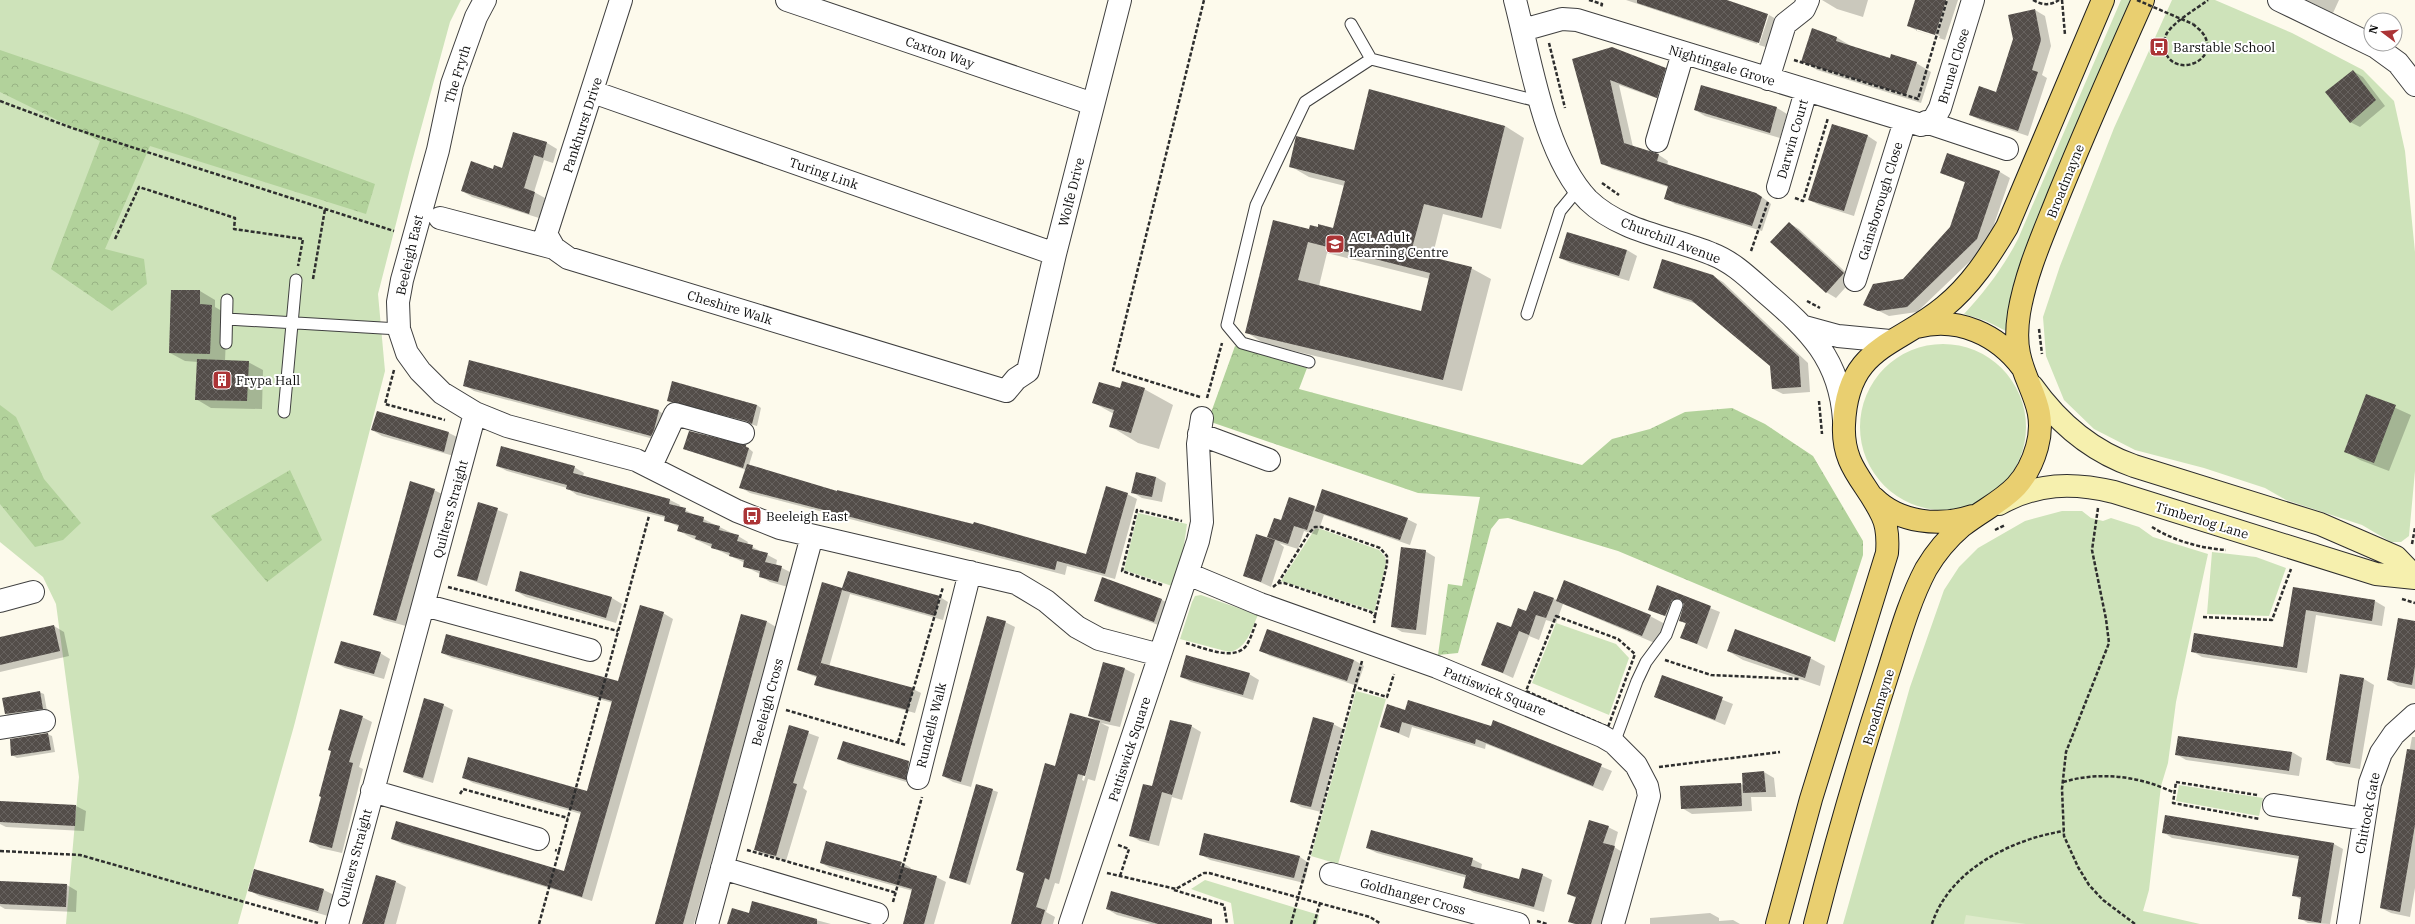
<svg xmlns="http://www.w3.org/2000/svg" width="2415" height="924" viewBox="0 0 2415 924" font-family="'IBM Plex Serif',serif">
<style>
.grass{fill:#cee3ba}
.forest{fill:url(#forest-crowns)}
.pitch{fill:#dfebcb}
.shadow{fill:#0003;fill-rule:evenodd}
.building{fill:url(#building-cross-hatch);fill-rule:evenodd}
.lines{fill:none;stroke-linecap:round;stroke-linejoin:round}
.service-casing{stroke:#3f3f3f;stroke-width:13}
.minor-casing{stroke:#3f3f3f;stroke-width:24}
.secondary-casing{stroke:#2e2e2e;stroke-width:24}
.primary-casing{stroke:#1d1d1d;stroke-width:24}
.path{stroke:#2e2e2e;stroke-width:2.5;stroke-dasharray:4 2;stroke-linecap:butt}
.service{stroke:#fff;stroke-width:11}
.minor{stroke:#fff;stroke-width:22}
.secondary{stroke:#f6f0ae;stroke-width:22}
.primary{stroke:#e9cf70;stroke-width:22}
.path-bridge{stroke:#2e2e2e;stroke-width:2.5;stroke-dasharray:4 2;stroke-linecap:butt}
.labels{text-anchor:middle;stroke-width:4;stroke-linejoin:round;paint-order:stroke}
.poi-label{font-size:13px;fill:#0c0c0c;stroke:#fff;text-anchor:start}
.street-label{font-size:13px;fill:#0c0c0c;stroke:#fff}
</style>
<defs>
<pattern id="forest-crowns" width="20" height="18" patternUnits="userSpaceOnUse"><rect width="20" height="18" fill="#b2d29b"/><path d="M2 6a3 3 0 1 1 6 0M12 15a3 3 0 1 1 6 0" fill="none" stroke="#98b384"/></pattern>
<pattern id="building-cross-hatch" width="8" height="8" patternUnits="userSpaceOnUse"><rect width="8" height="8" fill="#534d49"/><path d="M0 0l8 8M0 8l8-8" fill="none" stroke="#67625f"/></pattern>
</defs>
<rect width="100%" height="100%" fill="#fdfaec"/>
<path class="grass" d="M0 0H461L450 22 411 165 378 294 385 371 294 726 238 924H66L79 777 56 604 43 577 0 542Z
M2121 0H2138L2006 331 1986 321 1964 314C1986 290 2003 268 2018 239Z
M2172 0H2215L2292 33 2363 70 2394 101 2405 151 2415 252V471L2409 536 2401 542H2391L2362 525 2286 500 2265 488 2204 468 2135 450 2094 429 2064 400 2046 356 2043 317 2060 266 2114 128Z
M1860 427a83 83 0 1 1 166 0a83 83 0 1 1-166 0Z
M2062 511H2082L2091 518 2103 521 2111 518 2139 527 2153 537 2208 554 2176 702 2168 763 2161 786 2149 890 2143 911 2200 924H1843L1910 687 1944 590 1959 567 1978 548 2025 521Z
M1138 513 1187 524 1182 559 1172 586 1124 570Z
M1315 529H1321L1379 550 1385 557 1386 564 1374 613 1371 610 1281 581Z
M2212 552 2256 557 2286 568 2269 616 2207 614Z
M1201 595 1258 615C1251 630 1247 649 1229 652L1180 639 1192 602 1195 596Z
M1556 623 1616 644 1629 658 1609 715 1532 683Z
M1356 691 1386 699 1338 864 1311 856Z
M2179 785 2263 798 2259 816 2176 801Z
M1205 880 1319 915 1317 924H1234L1231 903 1191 889Z"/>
<path class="forest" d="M0 50 187 114 375 184 366 214 150 146 105 249 144 259 147 284 112 311 51 269 100 141 0 92Z
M1235 346 1307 368 1299 389 1582 465 1612 439 1650 429 1685 412 1732 408 1765 424 1813 456 1863 541V555L1835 642 1618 551 1508 518 1499 519 1491 529 1458 653 1438 655 1448 584 1462 586 1480 497 1418 493 1208 421Z
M0 405 16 417 44 479 81 523 63 540 35 547 0 504Z
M290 470 322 540 267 582 211 516Z"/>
<path class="pitch" d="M1966 915 2026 924H1964Z"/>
<path class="shadow" d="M1626 0H1723L1769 15H1767L1757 44Z
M1822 0H1868L1863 17 1837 9Z
M1916 0H1958L1945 40 1918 31 1908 26ZM1917 28 1940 36 1939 38 1917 31Z
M2306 0H2339L2333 13Z
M2035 10 2045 16 2051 46 2042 75 2047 78 2028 136 1980 120 1970 115 1996 93Z
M1769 15 1778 20 1769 48 1759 45Z
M1836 37 1851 46 1891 59 1916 63 1931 72 1921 103 1817 70 1802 61Z
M1573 60 1664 69 1656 98 1619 85 1633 147 1659 155 1668 161 1667 166 1756 193 1766 200 1771 204 1762 231 1675 204 1665 198 1668 187 1612 169 1602 163Z
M1666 69 1675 74 1667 102 1657 99Z
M2353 71 2363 77 2385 106 2360 127 2350 122Z
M1702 86 1777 108 1787 114 1780 138 1705 116 1695 110Z
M1370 90 1505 126 1524 138 1501 229 1443 214 1432 258 1471 268 1491 279 1462 391 1265 344 1246 332 1310 231 1334 229 1345 186 1309 177 1290 166 1355 152ZM1327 253 1430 279 1422 312 1319 286Z
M1833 125 1868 136 1877 142 1854 216 1819 205 1809 200Z
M514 133 547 143 557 149 553 163 544 160 534 192 545 198 539 218 472 197 462 191 494 170 503 169Z
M1948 154 2000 172 2010 178 1987 245 1917 312 1889 316 1865 304 1903 280 1951 227 1966 183 1942 173Z
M1789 223 1799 229 1853 279 1836 298 1826 292Z
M1627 250 1637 256 1629 281 1570 263 1560 258Z
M1713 276 1723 282 1808 363 1810 392 1783 394 1773 389 1771 366 1697 304 1664 293 1654 288Z
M200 291 215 300V307L227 314 225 361 248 362 263 370 262 409 211 408 196 399 198 362 185 361 170 353Z
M673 383 757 405 761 408 757 426 673 403 668 400Z
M464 385 659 411 668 417 661 441 474 391Z
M1144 389 1173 405 1159 449 1138 443 1110 426 1114 414 1094 403Z
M2367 395 2411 415 2389 471 2360 460 2345 451Z
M377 412 449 433 459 438 454 456 382 436 372 430Z
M690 432 746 446 753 452 749 465 837 492 1087 556 1127 494 1137 499 1115 579 1067 566 1065 575 750 493 740 487 746 470 685 449Z
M497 466 574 467 584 473 583 476 670 500 680 505 679 507 738 536 748 542 747 544 777 560 776 565 792 573 788 587 770 582 760 576V574L744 566 745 563 688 536 678 530 679 527 665 520 666 518 577 495 567 488 507 471Z
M1156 477 1166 483 1162 502 1142 498 1132 492Z
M434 490 444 495 406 626 384 620 374 614Z
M1290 498 1317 508 1407 519 1417 524 1410 545 1324 515 1317 535 1304 531 1298 549 1279 543 1284 547 1271 587 1244 575 1274 540 1268 537 1282 522Z
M479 503 508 514 487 586 458 575Z
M1425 551 1435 557 1426 635 1402 632 1392 626Z
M521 572 612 598 622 604 616 623 526 597 516 591Z
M1103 579 1162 600 1172 605 1164 627 1105 606 1095 600Z
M823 583 843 589 940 597 948 602 943 620 850 594 829 667 913 689 921 693 915 713 823 688 816 684 818 678 798 670Z
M1657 587 1720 612 1707 649 1681 637 1686 624 1680 620 1684 604 1676 621 1649 609Z
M2293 588 2375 601 2385 607 2382 626 2316 615 2307 673 2202 657 2192 651 2284 648Z
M1553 599 1650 616 1665 624 1657 644 1563 604 1556 623 1546 620 1539 640 1529 636 1513 678 1482 664 1527 613Z
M663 613 673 619 592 901 402 844 392 839 564 872 581 814 473 783 463 777 587 792 613 703 452 658 442 653 618 683Z
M766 621 776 627 694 924H657Z
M1005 622 1015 627 971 787 953 782 943 776Z
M2415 622V689L2398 686 2388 680Z
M54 626 64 632 69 656 0 672V638Z
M1268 631 1354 660 1364 666 1357 686 1270 656 1261 651Z
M1728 651 1810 658 1825 666 1820 686 1743 660Z
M380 653 390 659 384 679 345 668 335 663Z
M1104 663 1125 669 1135 674 1120 727 1101 723 1109 727 1095 781 1088 779 1059 884 1055 883 1046 912 1055 917 1053 924H1012L1025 874 1017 870 1056 767 1098 721 1089 716ZM1098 723H1100L1084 781 1082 780Z
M1249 674 1259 680 1253 700 1191 682 1181 677Z
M2340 675 2364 679 2374 685 2360 769 2336 765 2327 759Z
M1663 676 1733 704 1725 725 1655 697Z
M39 692 44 694 47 711 11 717 6 714 3 699Z
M443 705 453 710 433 783 414 777 404 771Z
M1406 711 1491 727 1494 722 1612 771 1603 791 1486 744 1485 749 1412 727 1409 738 1381 726Z
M362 717 372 722 359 767 363 769 342 853 320 848 311 842Z
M1333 724 1343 729 1321 812 1301 807 1291 801Z
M789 726 819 737 803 788 807 791 786 861 765 855 755 849Z
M1191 726 1201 732 1182 800 1172 797 1159 846 1140 841 1130 835 1152 787Z
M47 734 52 736 55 752 17 758 12 755Z
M2179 737 2292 752 2302 758 2299 776 2186 760 2176 754Z
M2412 737H2415V888L2410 917 2391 913 2381 908Z
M843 743 909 762 919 768 916 785 848 764 839 759Z
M1764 772 1774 778 1776 797H1751L1752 811 1692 814 1682 808 1741 784 1743 785V774Z
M977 785 998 792 970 885 950 878Z
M0 802 76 806 86 811 84 831 6 827 0 824Z
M1608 827 1618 832 1614 847 1624 853 1603 924H1574L1569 921 1576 898 1568 894Z
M2163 832 2334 844 2343 849 2330 924 2308 923 2299 918 2302 900 2293 895 2299 859 2172 838Z
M1367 848 1472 859 1482 864 1481 869 1520 880 1542 875 1552 880 1544 912 1474 893 1464 887 1467 878 1377 853Z
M1200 854 1300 857 1309 863 1304 883 1210 860Z
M901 862 911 868 910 870 936 877 946 882 934 924H904L913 891 830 868 821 863Z
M0 882 67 885 77 891 76 912 5 909 0 906Z
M396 882 406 887 396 924H363Z
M249 890H324L334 895 328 916 259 896Z
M753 903 831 924H728L749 914Z
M1107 909 1196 924H1151L1117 915Z
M1710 913 1719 918V921L1733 920 1740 924H1650V918Z"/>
<path class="building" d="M1637 0H1727L1768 14 1759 43 1637 3Z
M1915 0H1946L1935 35 1907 26Z
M2035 9 2041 40 2032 70 2038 72 2018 131 1969 115 1979 86 1996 92 2013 39 2008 15Z
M1812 28 1837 37 1836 41 1890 58 1891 54 1917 62 1906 95 1801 62Z
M1612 47 1666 68 1657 98 1610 80 1624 143 1659 154 1657 161 1756 193 1762 197 1752 226 1664 199 1668 186 1601 164 1572 59Z
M2353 70 2376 100 2350 123 2325 92Z
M1701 85 1777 107 1770 133 1694 110Z
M1369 89 1505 126 1482 218 1424 204 1411 252 1472 267 1443 380 1245 333 1273 220 1309 229 1310 225 1318 227V224L1333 228 1345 181 1289 167 1296 136 1354 150ZM1308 242 1430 273 1421 311 1298 280Z
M1832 124 1868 135 1844 211 1808 200Z
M513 132 547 142 543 158 534 155 524 188 535 192 529 214 461 191 471 161 493 169 494 165 502 168Z
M1947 153 2000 171 1977 239 1907 307 1878 311 1863 305 1873 284 1903 279 1950 227 1965 182 1940 173Z
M1789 222 1844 273 1826 293 1770 242Z
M1567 232 1627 250 1619 276 1559 258Z
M1662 259 1713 275 1799 357 1801 387 1772 389 1770 366 1691 300 1653 288Z
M171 290H200V304L212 305 210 354 169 353Z
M197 359 249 361 247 401 195 400Z
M469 360 659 410 654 430 651 436 463 386Z
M672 381 757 405 752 424 746 421 667 401Z
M1122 381 1145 388 1131 433 1109 427 1114 410 1092 403 1099 382 1120 388Z
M2366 394 2396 405 2374 463 2344 452Z
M377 411 449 432 444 452 371 430Z
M689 431 746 445V447L749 448 743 468 683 449Z
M501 446 575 466 573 473 670 499 669 504 686 508 685 512 704 517 703 522 720 526 719 530 739 535 737 541 753 545 752 549 768 553 765 562 782 566 778 582 759 577 760 571 743 567 744 560 729 556 730 553 711 548 712 544 695 539 696 536 677 531 679 525 664 521 665 516 566 489 567 485 496 466Z
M747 464 837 491V490L973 524 974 522 1086 554 1106 486 1128 493 1105 574 1057 561 1055 570 739 488Z
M1136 472 1156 477 1152 497 1131 493Z
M410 481 435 489 396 621 373 615Z
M1322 489 1408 518 1400 540 1315 511Z
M1289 497 1315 506 1307 530 1294 526 1288 544 1267 537 1274 518 1281 520Z
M478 502 498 508 477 581 457 576Z
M1256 534 1275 540 1261 582 1243 576Z
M1401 547 1426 550 1416 630 1391 627Z
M520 571 612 597 606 618 515 591Z
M848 571 940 596 935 616 842 590 817 676 797 670 822 582 842 588Z
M1102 577 1162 599 1154 622 1094 601Z
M1564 580 1651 615 1642 636 1556 601Z
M1657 585 1711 606 1697 644 1680 638 1686 623 1679 621 1684 604 1680 599 1672 600 1665 616 1648 610Z
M2293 587 2375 600 2372 621 2306 610 2297 668 2191 652 2194 633 2283 647Z
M1534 591 1554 598 1546 618 1536 615 1529 635 1519 631 1503 673 1481 665 1497 622 1511 627 1518 608 1526 611Z
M640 605 664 612 582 897 391 839 396 821 564 871 581 812 462 778 468 757 587 791 612 701 441 653 446 634 618 681Z
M741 614 767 621 683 924H655Z
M987 616 1006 621 961 782 942 776Z
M2398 618 2415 621V666L2412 685 2387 680Z
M54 625 60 651 0 665V637Z
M1267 629 1354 660 1347 681 1259 651Z
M1735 629 1811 657 1805 678 1727 651Z
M341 641 381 652 374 674 334 663Z
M1186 655 1250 673 1243 695 1180 677Z
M1103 662 1125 668 1110 722 1088 716Z
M821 663 914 688 908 710 814 685Z
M2340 674 2364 678 2350 764 2326 760Z
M1662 675 1723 697 1715 720 1654 697Z
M40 691 43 709 5 714 2 698Z
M424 698 444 704 423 778 403 772Z
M1408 700 1491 726 1493 720 1602 764 1593 786 1476 739 1475 744 1402 722 1399 733 1380 727 1387 704 1405 710Z
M340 709 363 716 349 762 353 763 332 848 309 842 321 797 319 796 331 751 328 750Z
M1070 713 1100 721 1085 776 1078 774 1049 880 1045 878 1036 907 1045 910 1041 924H1011L1024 873 1016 870 1045 763 1055 766Z
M1313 717 1334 723 1311 807 1290 802Z
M1170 720 1192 725 1172 795 1162 792 1149 841 1129 836 1143 784 1152 786Z
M789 725 809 731 793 783 797 784 776 856 754 850Z
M48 733 51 750 11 756 10 739Z
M2178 736 2292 752 2289 771 2175 755Z
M843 741 909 761 906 780 837 759Z
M2407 749 2415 750V825L2400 912 2380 908Z
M1764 771 1766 792 1743 793 1742 773Z
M1741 783 1742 806 1681 809 1680 786Z
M976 784 993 789 966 883 949 878Z
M0 801 76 805 75 826 0 822Z
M2165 815 2334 843 2321 923 2298 919 2301 897 2292 896 2299 856 2162 833Z
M1589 820 1609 826 1603 843 1615 846 1591 924H1576L1568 922 1576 897 1567 894Z
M1371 830 1473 858 1471 866 1519 879 1522 868 1543 874 1534 907 1463 888 1466 875 1366 848Z
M1204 833 1300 856 1294 878 1199 855Z
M826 841 902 862 900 866 937 876 924 924H903L912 889 820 863Z
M254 869 324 889 318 911 248 891Z
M376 875 396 881 384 924H362Z
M0 881 67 884 66 907 0 904Z
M1111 891 1212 919V924H1158L1106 909Z
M752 901 817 919V924H727L732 908 749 913Z"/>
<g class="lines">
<defs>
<path id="service" d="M1351 24 1371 59
M1527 314 1560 211 1579 188
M227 319 399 329
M226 343 227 300
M1309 362 1242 343 1227 325 1256 205 1305 102 1371 59 1541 102
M284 412 296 280
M1614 743 1637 681 1646 662 1666 635 1677 605"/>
<path id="minor" d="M485 0 476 17 452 84 438 150 402 280 398 302 399 329 407 353 420 371 442 393 475 413 507 426 636 460 737 511 780 528 1016 583 1046 601 1077 627 1099 639 1160 655
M787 0 1093 104
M1515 0C1531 61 1544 154 1588 200 1621 232 1671 237 1712 254 1733 262 1749 278 1766 293 1809 330 1840 359 1844 420
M2279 0 2376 47 2398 63 2415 85
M1523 30 1562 19 1577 20 1921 125 1934 119 1940 108 1973 0
M1768 79 1785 24 1804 9 1808 0
M593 92 1055 254
M1926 122 2007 149
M1657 141 1683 53
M1778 187 1806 91
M440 218 554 248 568 258 1006 391 1016 379 1028 371 1055 254 1120 0
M554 248 546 234 621 0
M1855 280 1905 121
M1805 327 1838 336 1890 341
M1199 434 1269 460
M651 466 675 414 743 433
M1188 574 1260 604 1437 667 1602 736 1614 743 1636 765 1647 786 1649 796 1613 924
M0 601 33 592
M424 605 590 650
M0 728 44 721
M918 778 970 572
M372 791 538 839
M2274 805 2364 819
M722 868 877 914
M1331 874 1518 924
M337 924 475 413
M707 924 812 536
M1070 924 1198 541 1202 522 1198 444 1202 418
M2348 924 2370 783 2381 753 2394 734 2415 715"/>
<path id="secondary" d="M2032 386C2059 424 2091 451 2134 466L2320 524 2396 557 2415 577
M1999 504C2037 483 2072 482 2114 492L2376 574 2415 578"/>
<path id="primary" d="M1917 327C1958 316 1998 335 2022 367
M1874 498C1899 523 1940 527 1973 516
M1777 924 1811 799 1887 553C1888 540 1888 527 1882 515 1866 481 1842 467 1844 425 1847 346 1896 347 1944 307 1971 285 1989 257 2007 227L2103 0
M1815 924C1836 842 1860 759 1886 679 1898 642 1908 603 1926 569 1936 552 1948 538 1962 526 1996 500 2024 494 2037 447 2048 407 2026 388 2019 354 2016 340 2017 326 2019 313 2026 272 2043 235 2058 197 2085 131 2114 65 2143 0"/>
</defs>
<use href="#service" class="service-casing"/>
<use href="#minor" class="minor-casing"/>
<use href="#secondary" class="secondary-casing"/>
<use href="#primary" class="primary-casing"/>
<path class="path" d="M1589 0 1602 4 1601 7
M2033 0C2042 5 2050 6 2059 0
M2062 0 2065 35
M2193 24C2196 27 2202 31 2204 35 2220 61 2174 79 2165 51 2163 46 2164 38 2167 33 2176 20 2195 10 2208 0
M1549 43 1565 108
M1794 60 1918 99 1947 0
M0 101 72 128 394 231
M1602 183 1619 195
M1795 198 1803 201 1828 118
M115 239 139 187 235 218 234 229 303 239 298 266
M1751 251 1768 202
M313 279 325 209
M1807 301 1820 308
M2039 329 2042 354
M394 370 385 404 445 420
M1200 397 1113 370 1204 0
M1207 398 1222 343
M1819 401 1822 434
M2098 508 2092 550 2106 619 2109 643 2066 752 2062 789 2064 836 2078 867 2089 885 2103 900 2135 924
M2152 527C2174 541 2200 548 2226 550
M1995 530 2005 525
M2412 544 2415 528
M1278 583 1309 533 1315 527H1321L1380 548 1387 556V564L1375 616
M1162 585 1122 571 1137 510 1182 521
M448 587 618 631
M1273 587 1278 583H1284L1371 612 1375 616 1374 623
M2402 599 2415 603
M1556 616 1618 639 1635 654 1608 727 1526 691Z
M2203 617 2272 620 2291 569
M1186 643C1202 647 1233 662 1246 646 1250 640 1253 631 1256 623
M1665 660 1711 675 1799 679
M1362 661 1355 687 1387 697 1394 674
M786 710 906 745
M898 742 943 587
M1659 767 1780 752
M2063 782C2101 771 2139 776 2175 793
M460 794 463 789 568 818
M2257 795 2176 782 2173 803 2260 819
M1118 845 1129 849 1120 876
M747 850 897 893
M0 851 80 855 318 923
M559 851 649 516
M1107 873 1176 889 1204 873H1209L1370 917 1381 924
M1174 890 1224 905 1227 924
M893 902 922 797
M1537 921 1547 924
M539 924 559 851 555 850
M1291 924 1355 687
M1314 924 1320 903
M1932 924C1949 870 2012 839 2064 831"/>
<use href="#service" class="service"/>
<use href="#minor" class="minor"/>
<use href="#secondary" class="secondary"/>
<use href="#primary" class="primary"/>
<path class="path-bridge" d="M2137 0 2193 24"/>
</g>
<defs>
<symbol id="bus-square" viewBox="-11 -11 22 22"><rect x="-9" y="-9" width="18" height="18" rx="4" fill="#ab3436" stroke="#fff"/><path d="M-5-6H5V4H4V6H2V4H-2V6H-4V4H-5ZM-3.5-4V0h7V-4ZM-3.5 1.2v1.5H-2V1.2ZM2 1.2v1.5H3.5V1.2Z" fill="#fff"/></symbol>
<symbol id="university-square" viewBox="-11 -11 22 22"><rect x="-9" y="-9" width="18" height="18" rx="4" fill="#ab3436" stroke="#fff"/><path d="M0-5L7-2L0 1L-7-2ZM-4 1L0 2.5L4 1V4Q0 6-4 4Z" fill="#fff"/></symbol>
<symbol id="building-square" viewBox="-11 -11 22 22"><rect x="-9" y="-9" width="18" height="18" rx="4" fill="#ab3436" stroke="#fff"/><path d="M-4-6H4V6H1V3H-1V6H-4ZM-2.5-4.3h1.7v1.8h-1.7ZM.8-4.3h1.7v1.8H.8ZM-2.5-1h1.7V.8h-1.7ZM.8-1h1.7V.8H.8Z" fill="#fff"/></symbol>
</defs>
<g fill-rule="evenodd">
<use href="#bus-square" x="2148" y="36" width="22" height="22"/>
<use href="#university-square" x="1324" y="233" width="22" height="22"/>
<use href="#building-square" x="211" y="369" width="22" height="22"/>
<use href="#bus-square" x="741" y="505" width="22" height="22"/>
</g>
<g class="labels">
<g class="poi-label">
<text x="2173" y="52">Barstable School</text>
<text x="1349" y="242">ACL Adult<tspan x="1349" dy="15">Learning Centre</tspan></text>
<text x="236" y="385">Frypa Hall</text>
<text x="766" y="521">Beeleigh East</text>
</g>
<g class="street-label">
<text transform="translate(940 52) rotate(19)" y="5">Caxton Way</text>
<text transform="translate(1722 65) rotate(17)" y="5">Nightingale Grove</text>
<text transform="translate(1953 66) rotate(-73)" y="5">Brunel Close</text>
<text transform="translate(457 74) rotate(-73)" y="5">The Fryth</text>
<text transform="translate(582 125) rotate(-72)" y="5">Pankhurst Drive</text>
<text transform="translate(1792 139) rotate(-74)" y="5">Darwin Court</text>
<text transform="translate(824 173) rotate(19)" y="5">Turing Link</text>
<text transform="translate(2065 181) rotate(-68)" y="5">Broadmayne</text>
<text transform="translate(1071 192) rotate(-76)" y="5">Wolfe Drive</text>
<text transform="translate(1880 201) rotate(-73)" y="5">Gainsborough Close</text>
<text transform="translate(1671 240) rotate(21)" y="5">Churchill Avenue</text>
<text transform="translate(409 255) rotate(-77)" y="5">Beeleigh East</text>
<text transform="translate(730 307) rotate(17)" y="5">Cheshire Walk</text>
<text transform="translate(450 509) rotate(-75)" y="5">Quilters Straight</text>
<text transform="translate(2202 520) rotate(17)" y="5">Timberlog Lane</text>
<text transform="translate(1495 691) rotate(22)" y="5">Pattiswick Square</text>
<text transform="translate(767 702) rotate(-75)" y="5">Beeleigh Cross</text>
<text transform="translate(1878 707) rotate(-73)" y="5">Broadmayne</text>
<text transform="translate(931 725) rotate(-76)" y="5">Rundells Walk</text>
<text transform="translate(1129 749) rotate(-72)" y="5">Pattiswick Square</text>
<text transform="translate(2367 813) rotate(-79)" y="5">Chittock Gate</text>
<text transform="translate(354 858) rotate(-75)" y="5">Quilters Straight</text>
<text transform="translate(1413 896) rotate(15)" y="5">Goldhanger Cross</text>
</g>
</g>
<g transform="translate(2383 32) rotate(286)"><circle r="19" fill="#ffffff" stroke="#9e9e9e"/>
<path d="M0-3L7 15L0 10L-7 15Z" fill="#ab3436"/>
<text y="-6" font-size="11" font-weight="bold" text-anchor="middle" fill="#0c0c0c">N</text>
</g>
</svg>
